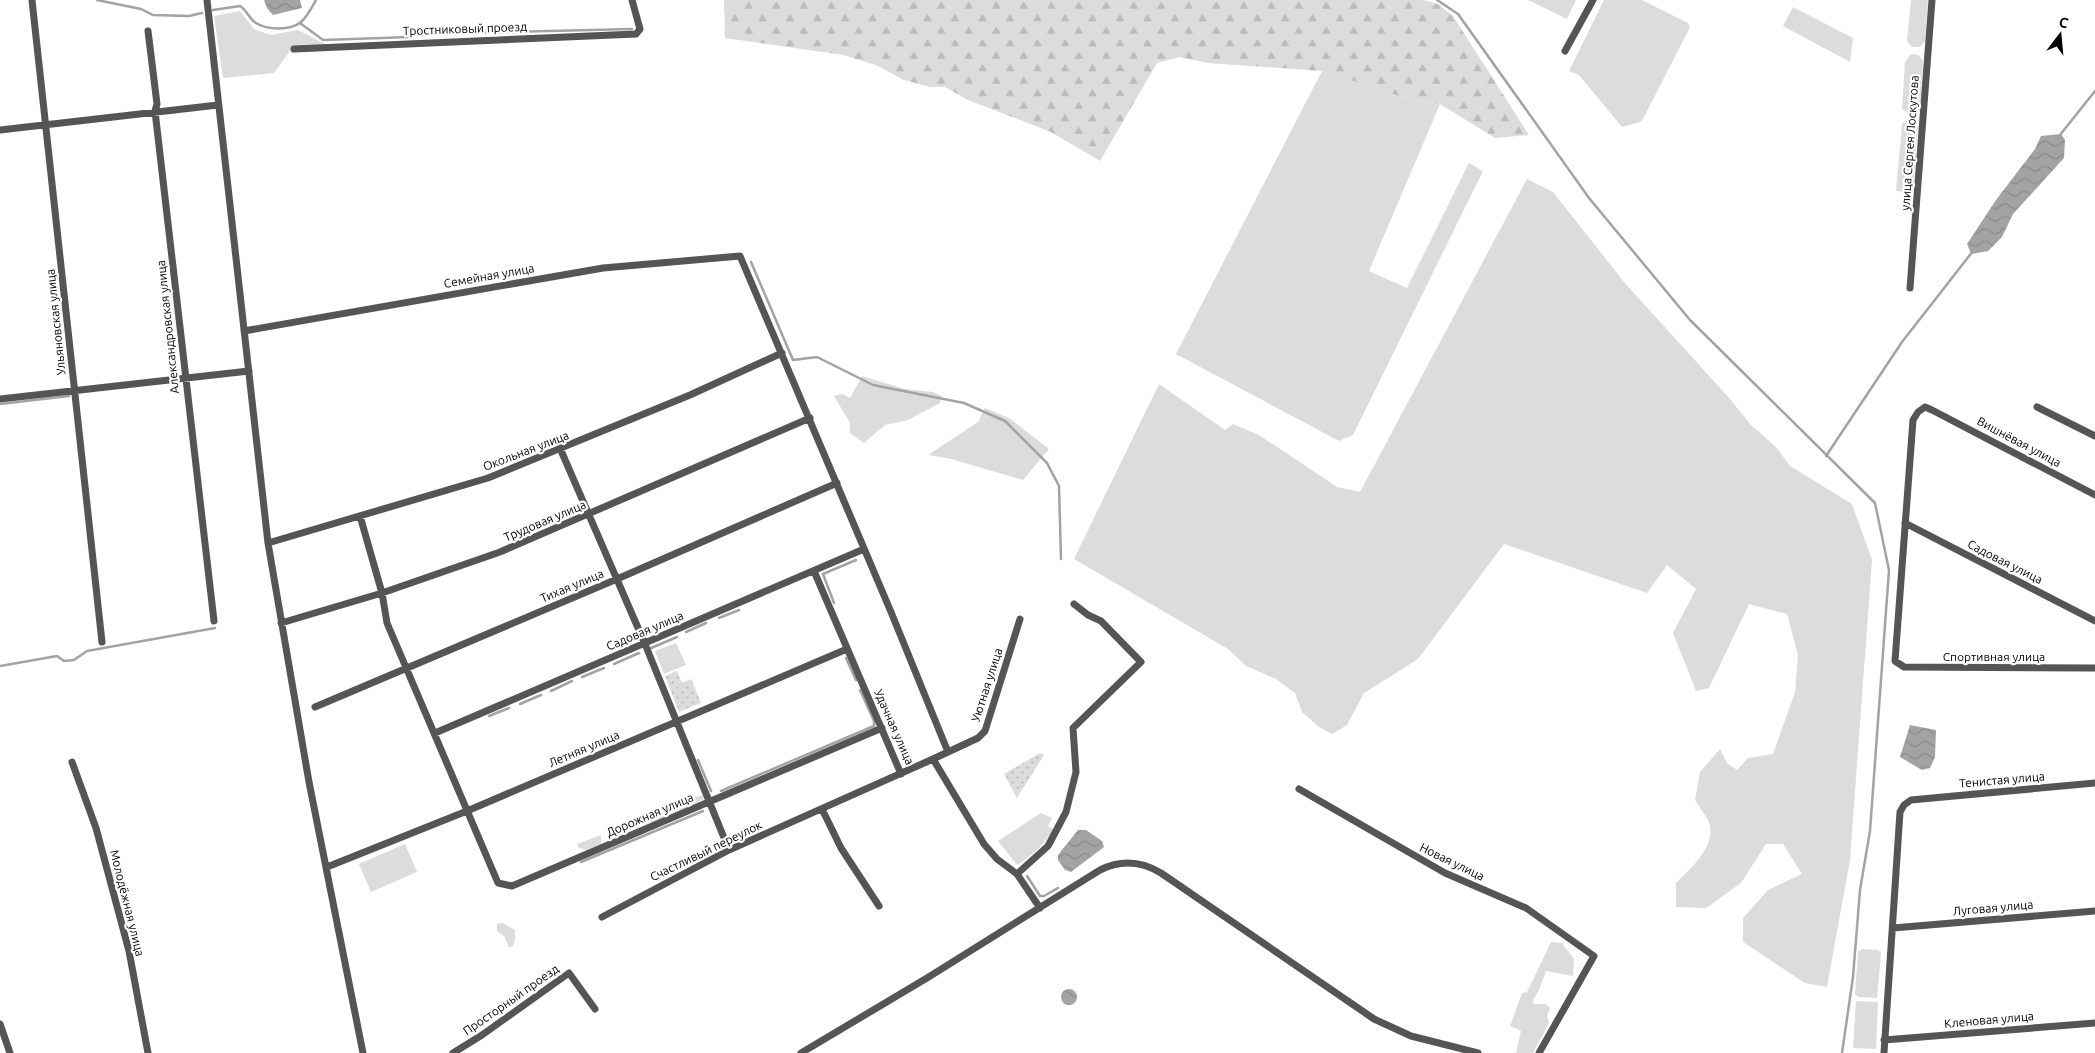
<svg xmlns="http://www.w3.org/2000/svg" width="2095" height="1053" viewBox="0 0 2095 1053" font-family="Ubuntu,sans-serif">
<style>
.grass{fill:#dcdcdc}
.forest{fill:url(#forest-firs)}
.park{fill:url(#park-dots)}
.water{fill:url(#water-waves)}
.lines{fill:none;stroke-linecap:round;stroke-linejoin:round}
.stream{stroke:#a3a3a3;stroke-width:2.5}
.street{stroke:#555;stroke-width:7}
.labels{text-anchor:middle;stroke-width:4.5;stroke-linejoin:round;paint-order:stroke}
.street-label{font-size:12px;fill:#000;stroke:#fff}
</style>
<defs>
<pattern id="forest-firs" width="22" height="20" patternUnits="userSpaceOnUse" patternTransform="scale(1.25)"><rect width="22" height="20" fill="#dcdcdc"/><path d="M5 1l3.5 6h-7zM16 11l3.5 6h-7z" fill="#bbb"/></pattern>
<pattern id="park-dots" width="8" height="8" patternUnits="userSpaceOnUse" patternTransform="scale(1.25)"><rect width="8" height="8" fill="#dcdcdc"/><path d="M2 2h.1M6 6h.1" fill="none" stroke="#bbb" stroke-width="1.8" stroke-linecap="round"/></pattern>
<pattern id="water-waves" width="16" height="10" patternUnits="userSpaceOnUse" patternTransform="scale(1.25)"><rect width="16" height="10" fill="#a3a3a3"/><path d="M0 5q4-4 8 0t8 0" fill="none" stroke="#8b8b8b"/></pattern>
</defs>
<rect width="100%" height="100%" fill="#fff"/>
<path class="grass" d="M1528 0H1576L1567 19Z
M1604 0H1642L1688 23 1690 27 1643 119 1640 122 1622 127 1579 75 1569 71Z
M1911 0H1928L1925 41 1920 47H1912L1907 41Z
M1793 7 1853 38 1850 62 1783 26Z
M240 11 254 29 270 35 298 30 325 44H371L293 47 274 73 223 78 214 16Z
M1911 54 1918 55 1923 60 1920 109 1915 115H1910L1902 109 1905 62Z
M1322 71 1399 96 1440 104 1369 271 1407 288 1469 163 1483 171 1353 435 1339 441 1176 354Z
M1906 121 1916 122 1918 128 1913 193 1896 191 1902 124Z
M1527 179 1553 192 1624 282 1730 399 1750 424 1776 447 1790 466 1852 504 1872 560 1850 860 1827 987 1805 983 1743 942V918L1768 890 1802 874 1783 844H1766L1741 883 1706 908 1676 907V883C1691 868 1719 844 1708 820 1704 813 1699 807 1695 800L1700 772 1720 749 1727 763 1737 770 1748 758 1773 754 1795 692 1798 655 1787 614 1749 604 1709 688 1696 691 1673 633 1696 589 1667 565 1647 593 1504 544 1418 659 1364 693 1347 725 1332 734 1319 727 1302 712 1295 693 1276 679 1246 666 1228 649 1074 559 1159 384 1225 430 1233 424 1259 435 1337 487 1360 492Z
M862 376 905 389 933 392 942 396 940 403 908 420 885 425 864 443 850 433V423L834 396 842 394 850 398Z
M985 408 1009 418 1049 449 1023 480 951 459 928 455 978 422Z
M676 643 686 665 664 674 655 651Z
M688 795 690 799 703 795 704 799 679 811 675 800Z
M660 808 662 812 667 810V816L650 823 646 814Z
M1041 813 1052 818 1048 826 1053 829C1046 844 1030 857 1017 865L998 841Z
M601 835V844L586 850 579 848 577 844Z
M405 844 417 872 371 892 359 864Z
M502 923 515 930V941L512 947H509L504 936 497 931V924Z
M1551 942 1562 943 1574 959 1573 976 1546 971 1539 990 1533 1000 1534 1004H1546L1550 1008 1547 1016 1549 1023 1533 1053H1516L1521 1031 1510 1026 1522 993 1527 992Z
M1862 949 1878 950 1881 953 1877 998 1859 997 1855 994 1858 952Z
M1856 1001 1878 1002 1876 1049 1853 1048Z"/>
<path class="forest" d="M724 0H1423L1438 4 1453 16 1529 135 1495 138 1440 104 1399 96 1322 71 1208 63 1179 57 1157 63 1100 161 1051 132 968 100 945 87H930L904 80 876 65 843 55 725 38Z"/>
<path class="park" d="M677 671 682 683 691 679 701 703 679 712 665 676Z
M1040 753 1044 755 1017 798 1004 774Z"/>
<path class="water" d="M264 0H300L302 8 273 15 267 8Z
M2061 134 2065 140 2064 158 2013 214 2002 237 1988 251 1971 254 1967 244 1996 200 2035 149 2041 136Z
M1910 725 1936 730 1935 757 1930 768 1922 770 1900 757Z
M1078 830H1086L1102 841 1104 847 1071 872 1065 870 1058 860V855Z
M1061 997a8 8 0 1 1 16 0a8 8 0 1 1-16 0Z"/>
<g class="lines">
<path class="stream" d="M97 0 141 9 153 15 189 16 202 13
M1437 0 1458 14 1589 198 1690 320 1875 503 1889 570 1870 831 1860 890 1853 977 1842 1053
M213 10 240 6C247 10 249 19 256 23 267 30 290 31 301 22 307 17 312 7 316 0
M300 23 323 40 410 37
M466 33 632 29
M2060 135 2095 91
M751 262 793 360 817 357 873 385 964 403 1005 421 1047 463 1059 486 1061 559
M0 404 69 396
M1826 456 1902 342 1973 251
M834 603 823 574 856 560
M719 618 739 610
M686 632 706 623
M651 648 677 637
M846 658 856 680
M614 664 639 653
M0 666 57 656 64 661 74 660 87 651 215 628
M582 677 604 668
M551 691 572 681
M520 704 541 695
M489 716 509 708
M698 760 711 791
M721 791 874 726V721L860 690
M581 862 703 811
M1027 876 1040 896H1044L1058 888"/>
<path class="street" d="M32 0 102 642
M207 0 268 543 309 782 363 1053
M148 31 157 104 155 111 214 621
M294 49 636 34 640 29 632 0
M1565 51 1593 0
M0 130 218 105
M1910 288 1932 0
M244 331 603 268 740 256 891 612 948 752
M0 399 249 371
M2037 407 2095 436
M556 439 645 644 729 850
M2095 495 1932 410 1925 407 1918 412 1913 420 1895 661 1904 667 2095 668
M360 516 382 593 387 623 498 883 512 886 882 728
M1905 523 2095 621
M268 543 488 478 690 395 782 353
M814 571 901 774
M281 623 382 593 500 552 810 418
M315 707 617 579 837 483
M435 733 864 549
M933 759 978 738 985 731 1020 619
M72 762 96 828 129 951 148 1053
M1299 789 1445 873 1526 908 1594 956 1539 1053
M822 809 841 848 879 906
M327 867 467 811 847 649
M1017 874 1048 846 1066 812 1076 772 1073 728 1141 662 1101 621 1088 615 1074 604
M602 917 729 850 933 759 984 844 997 859 1017 874 1040 908
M1893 928 2095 911
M0 1024 10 1053
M1884 1040 2095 1023
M453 1053 482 1035 569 973 595 1009
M801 1053 927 978 1100 870C1120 860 1141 861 1161 873L1374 1019 1411 1036 1478 1053
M1884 1053 1900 812 1904 805 1911 800 2095 783"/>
</g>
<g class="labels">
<g class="street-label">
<text transform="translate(465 29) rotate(-2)" y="4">Тростниковый проезд</text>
<text transform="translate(1910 143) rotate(-86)" y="4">улица Сергея Лоскутова</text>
<text transform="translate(489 276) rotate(-10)" y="4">Семейная улица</text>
<text transform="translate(56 322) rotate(-96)" y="4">Ульяновская улица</text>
<text transform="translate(168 327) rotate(-96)" y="4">Александровская улица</text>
<text transform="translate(2019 442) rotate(28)" y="4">Вишнёвая улица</text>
<text transform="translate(526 451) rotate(-21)" y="4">Окольная улица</text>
<text transform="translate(545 521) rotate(-23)" y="4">Трудовая улица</text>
<text transform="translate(2005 562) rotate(27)" y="4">Садовая улица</text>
<text transform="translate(572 586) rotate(-23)" y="4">Тихая улица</text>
<text transform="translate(645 631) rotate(-23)" y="4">Садовая улица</text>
<text x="1994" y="661">Спортивная улица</text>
<text transform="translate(987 685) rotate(-72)" y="4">Уютная улица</text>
<text transform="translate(894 727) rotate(66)" y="4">Удачная улица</text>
<text transform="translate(584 749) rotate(-23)" y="4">Летняя улица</text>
<text transform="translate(2002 780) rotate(-5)" y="4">Тенистая улица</text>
<text transform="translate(650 815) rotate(-23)" y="4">Дорожная улица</text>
<text transform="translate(706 851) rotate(-26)" y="4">Счастливый переулок</text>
<text transform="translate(1452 862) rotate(26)" y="4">Новая улица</text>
<text transform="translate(127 903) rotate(76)" y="4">Молодёжная улица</text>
<text transform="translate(1993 908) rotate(-5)" y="4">Луговая улица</text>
<text transform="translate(511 1000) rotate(-35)" y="4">Просторный проезд</text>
<text transform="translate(1989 1020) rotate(-5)" y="4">Кленовая улица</text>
</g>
</g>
<g transform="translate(2060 35) rotate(16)" stroke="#ffffff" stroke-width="4" paint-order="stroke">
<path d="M0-4L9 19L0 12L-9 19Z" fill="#000000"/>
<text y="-8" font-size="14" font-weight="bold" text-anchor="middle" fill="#000000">С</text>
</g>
</svg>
